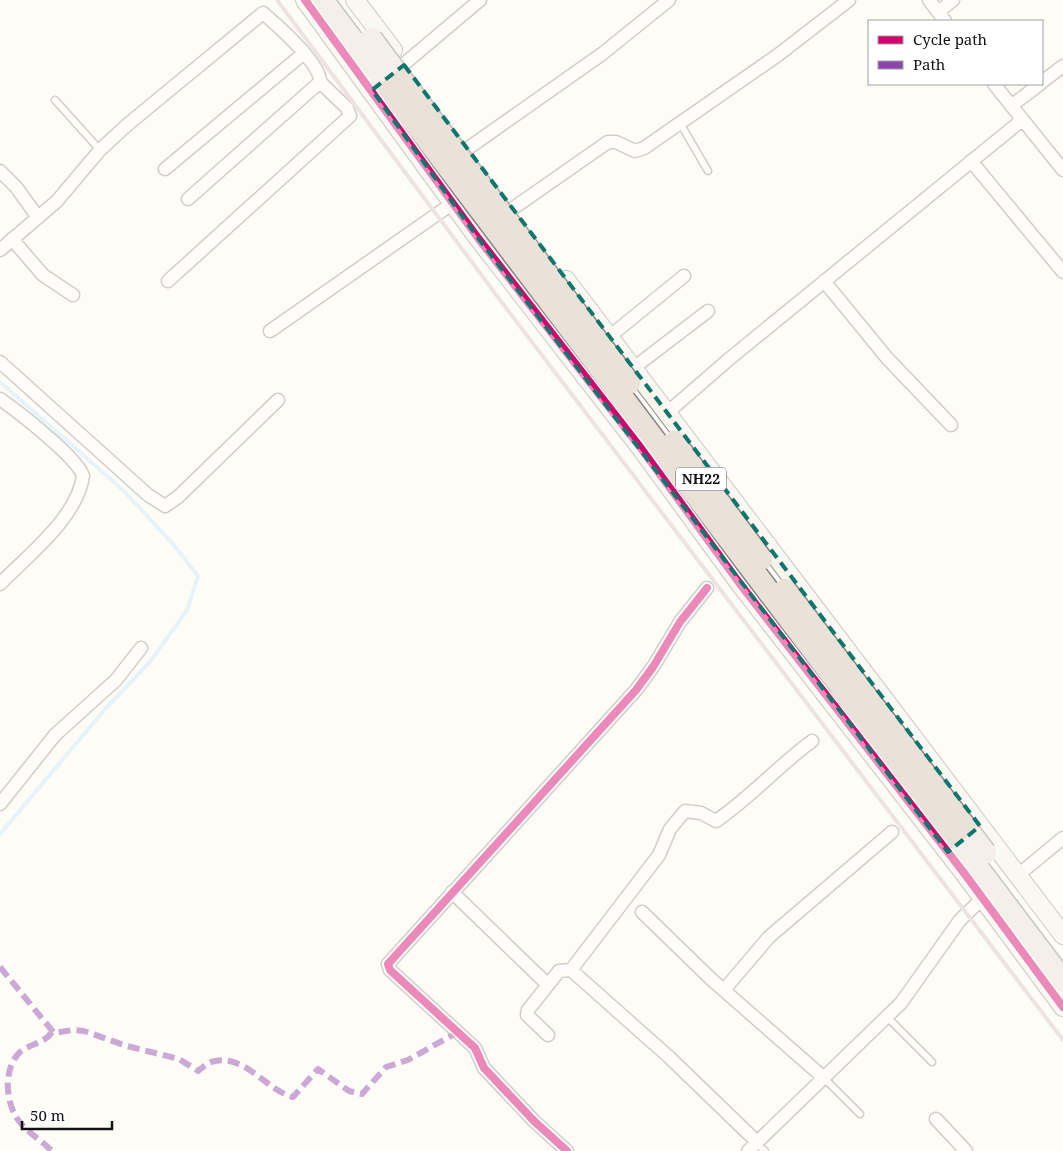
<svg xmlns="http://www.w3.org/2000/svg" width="1063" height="1151" viewBox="0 0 1063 1151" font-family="'Noto Serif',serif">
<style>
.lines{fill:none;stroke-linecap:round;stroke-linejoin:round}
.stream{stroke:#cde8f7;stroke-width:4}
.lane-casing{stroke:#979795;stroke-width:9}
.street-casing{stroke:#979795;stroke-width:15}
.secondary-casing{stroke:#8e8d8b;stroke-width:20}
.lane{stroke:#fffffe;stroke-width:6}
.street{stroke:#fffffe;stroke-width:12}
.secondary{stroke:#f6f4eb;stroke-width:18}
.rail{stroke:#d9c6c7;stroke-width:4}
.highway-bridge-casing{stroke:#858482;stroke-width:25;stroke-linecap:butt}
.highway-bridge{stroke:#eae1d8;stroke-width:22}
.quiet{stroke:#8e44ad;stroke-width:6;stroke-dasharray:12 6;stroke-linecap:butt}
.cycleway-casing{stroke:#fff;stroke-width:11}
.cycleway{stroke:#d6006c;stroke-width:8}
.marked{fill:none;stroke:#0f766e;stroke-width:4;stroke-dasharray:10 6;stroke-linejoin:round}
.labels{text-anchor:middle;stroke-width:5;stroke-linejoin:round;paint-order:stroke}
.shield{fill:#fff;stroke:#585858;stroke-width:1}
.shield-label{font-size:14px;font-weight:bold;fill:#111}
</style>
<rect width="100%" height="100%" fill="#fdfcf7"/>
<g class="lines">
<path class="stream" d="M0 382 124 491 172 543 198 576 187 610 150 662 106 708 0 834"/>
<defs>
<path id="lane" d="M55 100 100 150
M680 123 708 171
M887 1017 932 1062
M824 1078 860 1114
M756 1143 765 1151"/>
<path id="street" d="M929 0 945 21
M938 12 953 0
M391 75 480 0
M1042 82 1063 66
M994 84 1063 170
M1011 106 1040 84
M467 149 602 54 669 0
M971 161 1063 272
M165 169 304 53
M0 171 16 187 37 216
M512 209 608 142H616L635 151 644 148 778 55 849 0
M12 239 43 275 73 295
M0 250 57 201 100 150 127 125 263 13C277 25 321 64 320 82L188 199
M168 281 350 116 347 108 320 82
M824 281 887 358 951 425
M270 331 453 203
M609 337 684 276
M0 362 148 495 165 506 178 497 278 400
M627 373 708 311
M0 399C17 411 78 458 83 476 77 518 28 555 0 584
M667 413 728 360 1022 120
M0 804 55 735 116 680 141 648
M1018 875 1063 838
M452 892 548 985
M642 912 711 979 824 1078
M571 970 659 855 670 829 685 811 701 813 716 821C751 797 778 766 812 741
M724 990 769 937 892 832
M548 1035 527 1015 528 1010 559 971 571 970 669 1057 757 1142
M936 1119 966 1151
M567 1151 534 1121 484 1068 475 1048 390 970 388 964 636 690 653 667 680 622 707 588
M748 1151 901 1003 960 920 983 898"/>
<path id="secondary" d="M305 0 478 238 640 447 740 584 964 873 1063 1007
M355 0 393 50
M566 280 1063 935"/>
</defs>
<use href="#lane" class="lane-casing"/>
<use href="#street" class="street-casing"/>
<use href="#secondary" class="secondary-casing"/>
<use href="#lane" class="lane"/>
<use href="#street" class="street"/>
<use href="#secondary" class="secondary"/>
<path class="rail" d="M277 0 503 304 1063 1040"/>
<defs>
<path id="highway-bridge" d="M322 0 1063 981
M371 39 629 383
M674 442 761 559
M785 590 985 853"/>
</defs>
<use href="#highway-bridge" class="highway-bridge-casing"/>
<use href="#highway-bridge" class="highway-bridge"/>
<path class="quiet" d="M0 967 54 1033 73 1030 84 1031 127 1046 179 1059 198 1071C202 1068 206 1064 211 1062 245 1052 265 1090 293 1097L318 1069 349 1091 362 1094 386 1067 408 1060 458 1032
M52 1032C44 1044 31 1043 20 1052 4 1067 5 1098 16 1117 24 1130 41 1140 52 1151"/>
<defs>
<path id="cycleway" d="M305 0 478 238 640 447 740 584 964 873 1063 1007
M567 1151 534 1121 484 1068 475 1048 390 970 388 964 636 690 653 667 680 622 707 588"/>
</defs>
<use href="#cycleway" class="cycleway-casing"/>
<use href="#cycleway" class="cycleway"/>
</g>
<path d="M0 0H1063V1151H0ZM404 65 980 826 948 852 478 238 372 90Z" fill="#fdfcf7" fill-opacity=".55" fill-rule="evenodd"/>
<path class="marked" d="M404 65 980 826 948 852 478 238 372 90Z"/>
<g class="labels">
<rect class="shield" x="676" y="467.5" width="50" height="23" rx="4"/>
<g class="shield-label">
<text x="701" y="484">NH22</text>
</g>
</g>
<rect x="868" y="20" width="175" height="65" fill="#ffffff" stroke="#a0a0a0"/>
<rect x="878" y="36" width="25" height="8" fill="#d6006c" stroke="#a0a0a0"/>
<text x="913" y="45" font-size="15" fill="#111111">Cycle path</text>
<rect x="878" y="61" width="25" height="8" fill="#8e44ad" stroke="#a0a0a0"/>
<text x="913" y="70" font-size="15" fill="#111111">Path</text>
<path d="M22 1121v8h90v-8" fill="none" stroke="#111111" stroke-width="2.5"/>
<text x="30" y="1121" font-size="15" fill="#111111" stroke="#ffffff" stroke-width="4" paint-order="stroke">50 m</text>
</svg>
